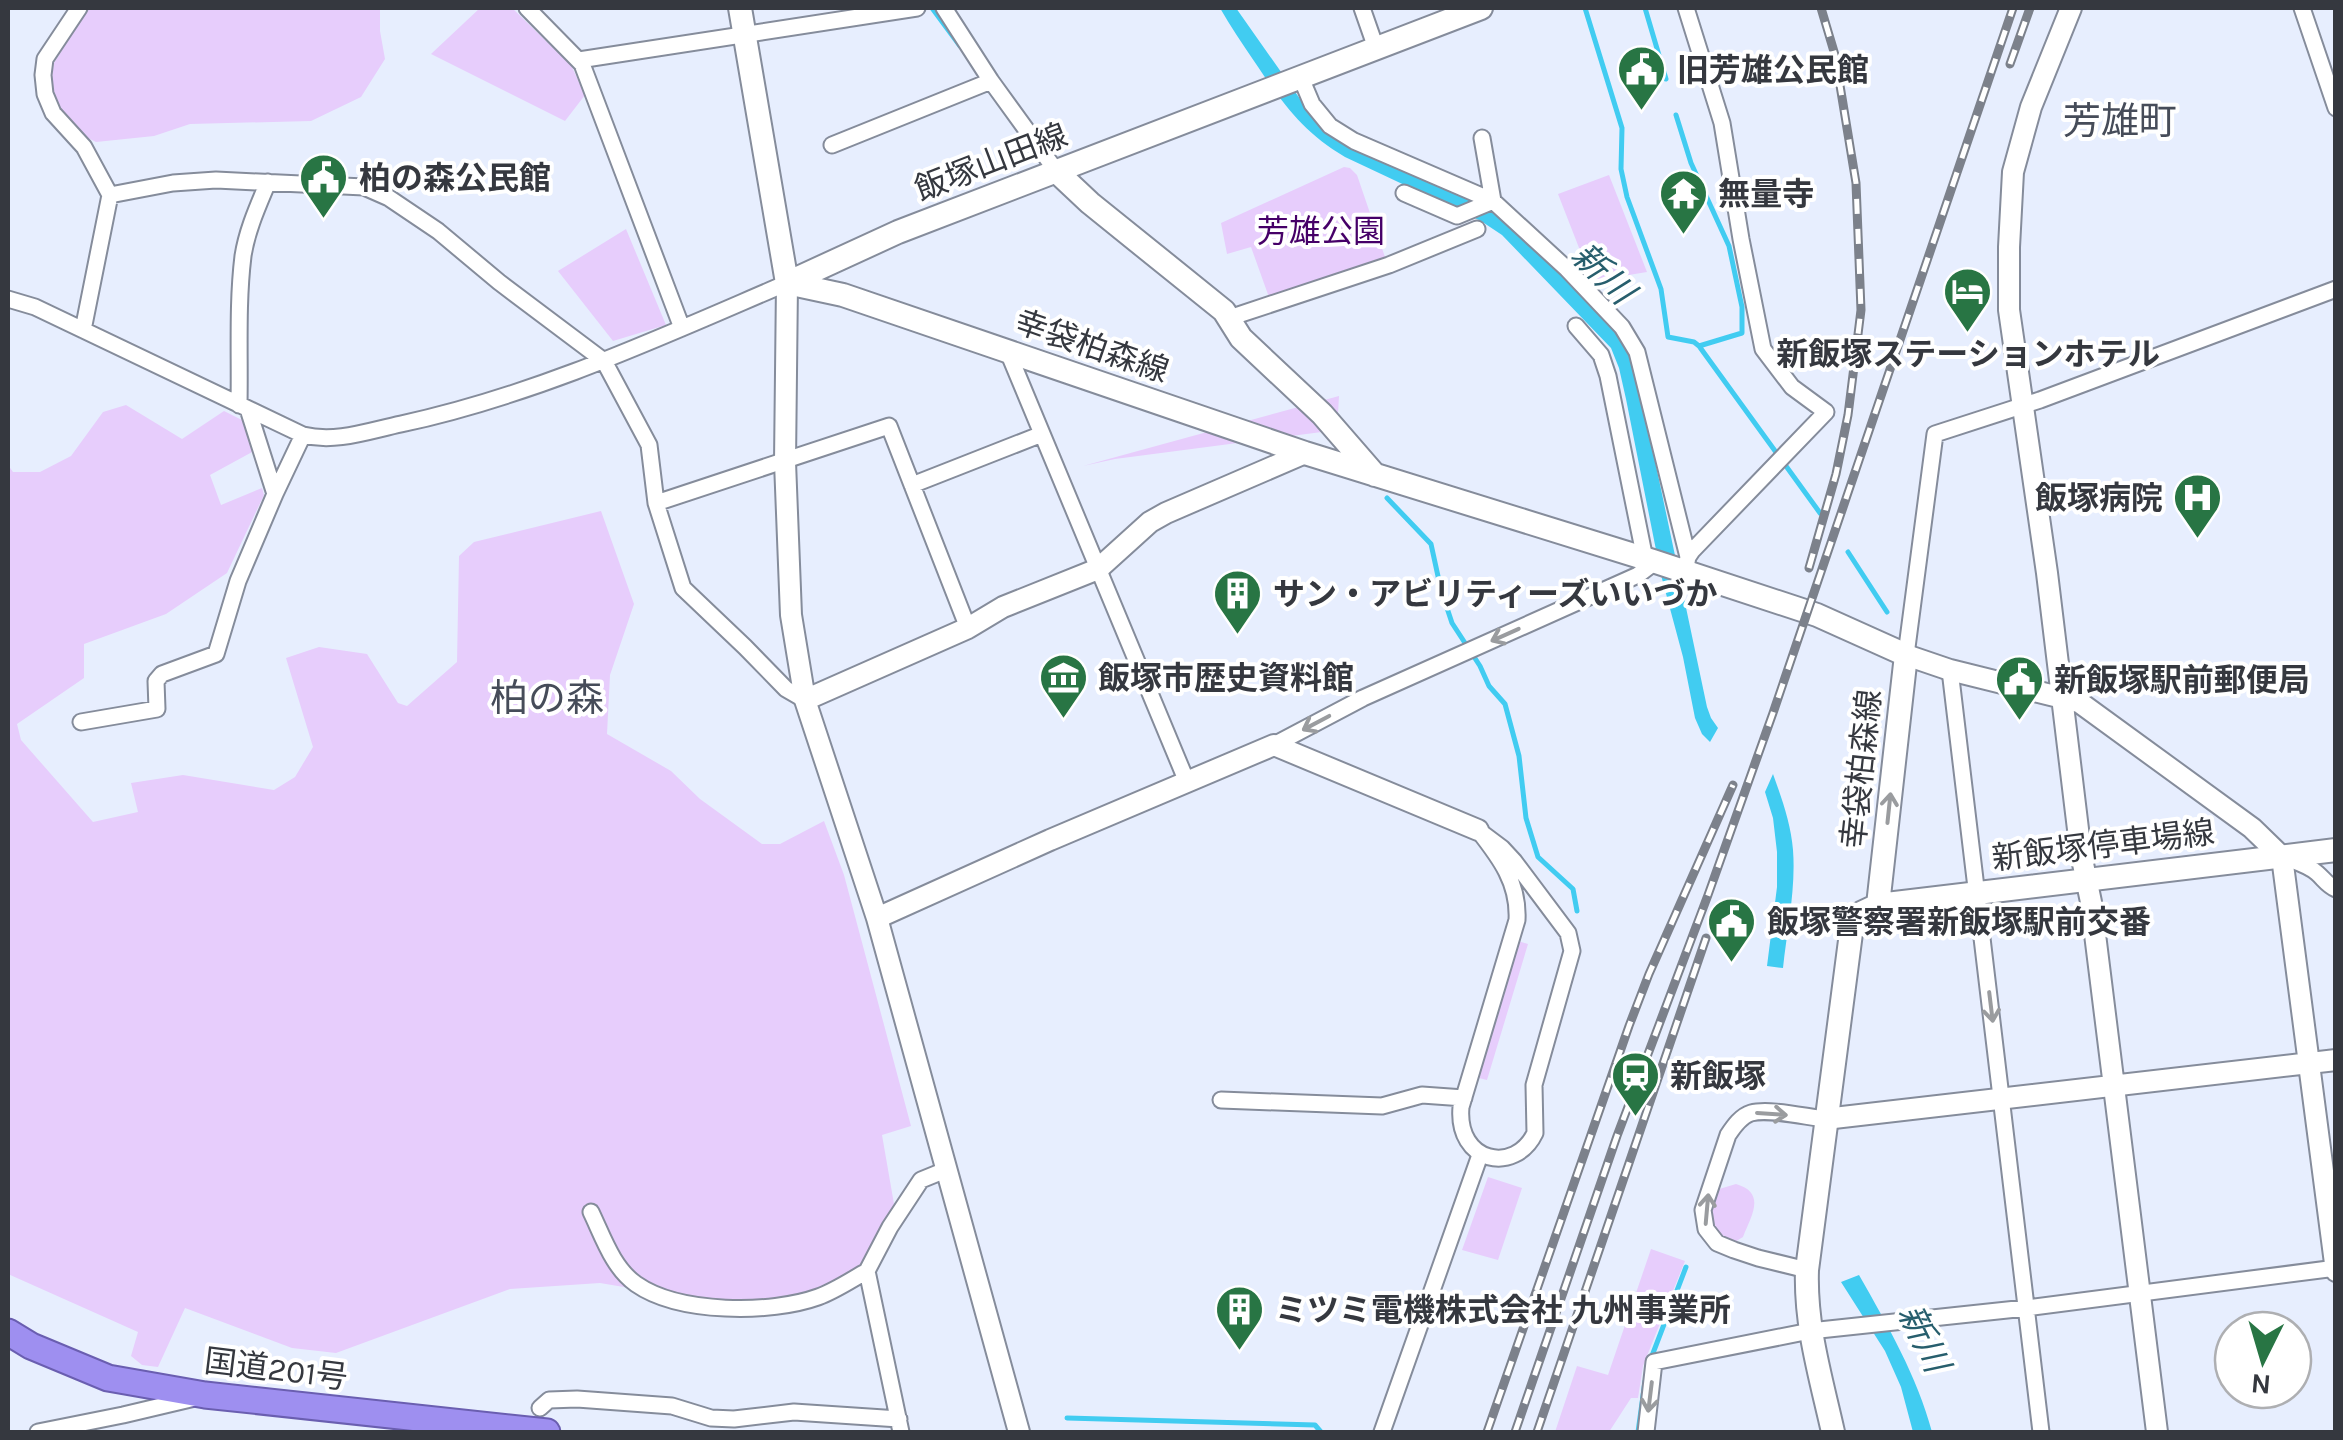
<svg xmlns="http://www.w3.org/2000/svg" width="2343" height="1440" viewBox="0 0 2343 1440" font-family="Karla,'Noto Sans JP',sans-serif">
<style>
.green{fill:#e7cdfc}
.water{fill:#41ccf1}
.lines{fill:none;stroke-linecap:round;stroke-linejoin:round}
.stream{stroke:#41ccf1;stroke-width:5}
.minor-casing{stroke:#858c9b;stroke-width:19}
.tertiary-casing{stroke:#858c9b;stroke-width:24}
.secondary-casing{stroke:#858c9b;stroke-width:26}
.trunk-casing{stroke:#6a5eb0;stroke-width:29}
.minor{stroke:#fff;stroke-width:15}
.tertiary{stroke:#fff;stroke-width:20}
.secondary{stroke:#fff;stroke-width:22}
.trunk{stroke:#9e8ff0;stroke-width:25}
.rail-casing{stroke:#7c818b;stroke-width:9}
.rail{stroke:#fff;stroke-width:5;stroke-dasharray:15;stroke-linecap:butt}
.oneway{stroke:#9a9c9f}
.labels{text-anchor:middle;stroke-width:8;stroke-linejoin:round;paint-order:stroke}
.poi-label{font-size:32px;font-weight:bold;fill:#35383f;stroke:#fff;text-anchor:start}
.street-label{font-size:32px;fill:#35383f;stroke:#fff}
.park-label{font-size:32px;fill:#460068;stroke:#fff}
.water-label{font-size:35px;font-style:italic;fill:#275e6d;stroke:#fff}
.quarter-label{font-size:38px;fill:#464c59;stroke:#fff}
</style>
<rect width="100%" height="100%" fill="#e7eefe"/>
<path class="green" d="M88 8H380V31L385 59 361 97 311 121 190 124 154 136 96 142 82 135 60 110 51 82 54 63Z
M480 8H512L571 65 585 95 565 121 431 54Z
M1344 167 1350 168 1357 175 1386 260 1270 300 1251 247 1227 254 1221 223Z
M1609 175 1647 272 1592 281 1558 194Z
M626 229 666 325 613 341 558 271Z
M1339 396 1337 430 1115 459 1083 466Z
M126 405 182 439 224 411 244 421 254 451 210 475 221 505 262 488 264 495 227 573 166 614 84 644V678L17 724 21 740 93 822 138 812 131 783 183 775 274 790 295 777 313 747 286 658 319 647 367 654 398 703 407 706 457 662 459 556 474 542 601 511 634 604 610 675 607 734 671 771 700 799 762 844H780L824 821 844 875 911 1126 882 1135 894 1204 862 1266 818 1292 785 1301 743 1302 701 1300 600 1283 510 1289 336 1353 292 1348 185 1308 158 1367 142 1365 131 1356 138 1332 8 1274V465L13 472H40L71 456 103 412Z
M1518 941 1528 944 1487 1080 1475 1077Z
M1488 1177 1522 1188 1498 1260 1462 1250Z
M1736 1184C1767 1193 1751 1216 1743 1237L1733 1243C1707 1231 1708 1215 1716 1190Z
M1651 1249 1685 1261 1643 1366 1638 1398H1631L1609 1432H1555L1577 1366 1608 1375Z"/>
<path class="water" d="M1220 8H1236L1305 106 1378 157 1489 209 1533 244 1626 340 1639 385 1707 707 1711 718 1718 728 1710 742 1702 734 1695 718 1683 657 1661 575 1626 399 1619 368 1611 348 1502 235 1481 221 1345 157C1302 132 1281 101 1254 61 1242 43 1230 26 1220 8Z
M1773 774C1782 799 1791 824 1793 850 1796 889 1787 930 1783 968L1767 966 1777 887V852L1773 818 1765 792Z
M1859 1275C1888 1326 1917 1376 1932 1432H1913L1901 1387 1885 1351 1841 1282Z"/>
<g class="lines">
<path class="stream" d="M932 8 960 46
M1585 8 1622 128 1621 169 1627 197 1661 289 1668 337 1694 342 1699 346 1820 513
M1645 8 1666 79
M1676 115 1691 163 1729 246 1742 307V333L1699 346
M1387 498 1431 544 1441 590 1452 623 1480 666 1489 686 1505 704 1519 756 1526 818 1538 857 1573 889 1577 911
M1848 552 1887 612
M1650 1361 1686 1267
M1067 1418 1315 1425 1321 1432
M1638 1432 1645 1381"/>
<defs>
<path id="minor" d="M79 8 45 59 43 75 45 94 53 113 84 147 110 195 83 330
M527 8 582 64 682 328
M944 8 991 81 1057 172
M1362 8 1376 48
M2302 8 2336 108
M579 60 917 8
M1301 78 1312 104 1330 126 1354 141 1493 201
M1482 138 1493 201
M832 145 991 81
M1404 193 1457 216 1493 201 1567 269 1622 327 1637 352 1688 557
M110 195 173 183 216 180 364 187 389 198 438 231 499 282 604 361 649 445 656 503 683 588 745 647 786 689 805 700
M8 299 35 307 303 435C336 443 368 431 401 424 536 395 661 337 787 283
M1229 318 1389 265 1477 229
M1576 326 1601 355 1608 376 1645 559
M1008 352 1187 782
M239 405C240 356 237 305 243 256 247 230 258 206 268 182
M912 485 1042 434
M275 494 303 435
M656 503 889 426 968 628
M1685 572 1688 557 1692 551 1826 412 1792 387 1763 349 1741 239 1722 123 1686 8
M1906 655 1935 434 2040 400 2336 289
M1950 670 2041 1432
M81 722 157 709 156 681 162 674 216 654 238 581 275 494 248 409
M1274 745 1363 698 1638 575 1655 562
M1478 830 1502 848 1514 861 1568 933 1572 951 1534 1085 1535 1133C1515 1175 1456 1163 1461 1107L1517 920C1519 883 1500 858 1478 830Z
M2286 858C2296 862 2308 865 2317 873 2324 879 2327 885 2336 889
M1221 1100 1382 1106 1422 1095 1464 1098
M591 1212C603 1237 613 1268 636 1284 679 1314 771 1314 818 1297 835 1291 851 1280 867 1271
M1807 1270 1758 1258 1734 1250 1717 1243 1706 1229 1703 1210 1728 1135C1734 1126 1741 1116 1751 1113 1769 1108 1806 1117 1825 1119
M540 1408 549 1400 577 1399 672 1406 711 1418 734 1419 794 1412 899 1419
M38 1432 123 1415 195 1398
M901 1432 867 1271 890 1227 921 1180 948 1169
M1382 1432 1480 1155
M1646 1432 1654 1362 1810 1331 2026 1308 2336 1268"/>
<path id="tertiary" d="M2071 8 2031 107 2013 172 2009 247V310L2047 573 2081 854 2091 902 2157 1432
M787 283 785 462 791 615 805 700 877 918 1019 1432
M1906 655 1950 670 2079 702 2252 828 2282 857 2336 1271
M805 700 968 628 1003 607 1098 569 1150 522 1166 513 1305 453
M877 918 1050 840 1274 745 1478 830
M1825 1119 2336 1060"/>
<path id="secondary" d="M740 8 787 283
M1057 172 1090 203 1224 311 1241 338 1322 414 1375 475
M787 283 843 295 1305 453 1653 561 1817 615 1906 655 1878 905
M787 283 898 232 1481 8
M1833 1432C1821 1378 1805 1326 1807 1270L1851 933 1861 913 1878 905 2336 850"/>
<path id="trunk" d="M8 1332 31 1346 108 1378 205 1395 547 1432"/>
</defs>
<use href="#minor" class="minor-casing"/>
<use href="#tertiary" class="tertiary-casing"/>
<use href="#secondary" class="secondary-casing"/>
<use href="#trunk" class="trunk-casing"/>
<use href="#minor" class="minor"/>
<use href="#tertiary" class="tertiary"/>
<use href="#secondary" class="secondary"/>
<use href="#trunk" class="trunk"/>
<defs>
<path id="rail" d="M2010 64 2030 8
M1809 568 1836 474 1848 415 1861 310 1856 183 1835 55 1821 8
M1487 1432 1629 1026 1649 974 1733 785
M1515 1432 1617 1136 1708 895 1773 713 2013 8
M1537 1432 1706 938"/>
</defs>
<use href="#rail" class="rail-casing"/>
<use href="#rail" class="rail"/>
</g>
<defs><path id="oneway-shaft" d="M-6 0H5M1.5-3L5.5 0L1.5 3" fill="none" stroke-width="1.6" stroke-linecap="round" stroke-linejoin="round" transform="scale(2.5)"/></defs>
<g class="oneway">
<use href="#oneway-shaft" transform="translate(1505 635) rotate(156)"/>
<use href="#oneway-shaft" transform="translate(1316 723) rotate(152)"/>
<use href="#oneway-shaft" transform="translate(1889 808) rotate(-84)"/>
<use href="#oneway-shaft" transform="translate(1991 1007) rotate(83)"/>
<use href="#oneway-shaft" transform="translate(1772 1114) rotate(4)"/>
<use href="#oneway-shaft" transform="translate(1707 1209) rotate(-85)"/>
<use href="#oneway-shaft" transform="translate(1650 1397) rotate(97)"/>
</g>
<defs>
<symbol id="civic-pin" viewBox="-11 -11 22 30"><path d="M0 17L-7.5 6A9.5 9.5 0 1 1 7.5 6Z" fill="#287544" stroke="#fff"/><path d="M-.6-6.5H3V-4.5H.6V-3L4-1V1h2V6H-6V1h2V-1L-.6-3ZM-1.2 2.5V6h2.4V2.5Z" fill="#fff"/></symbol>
<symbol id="temple-pin" viewBox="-11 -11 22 30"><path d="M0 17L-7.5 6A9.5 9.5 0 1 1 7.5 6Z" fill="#287544" stroke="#fff"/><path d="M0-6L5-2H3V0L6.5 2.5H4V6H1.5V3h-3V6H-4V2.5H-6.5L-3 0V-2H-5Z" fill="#fff"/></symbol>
<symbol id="hotel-pin" viewBox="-11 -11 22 30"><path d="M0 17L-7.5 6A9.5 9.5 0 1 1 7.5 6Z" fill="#287544" stroke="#fff"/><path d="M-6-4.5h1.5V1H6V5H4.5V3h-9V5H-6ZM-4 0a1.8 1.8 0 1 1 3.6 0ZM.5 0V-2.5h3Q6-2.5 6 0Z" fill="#fff"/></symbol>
<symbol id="hospital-pin" viewBox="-11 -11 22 30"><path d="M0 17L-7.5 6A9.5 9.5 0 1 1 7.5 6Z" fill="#287544" stroke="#fff"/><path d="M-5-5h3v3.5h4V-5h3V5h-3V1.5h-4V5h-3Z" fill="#fff"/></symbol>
<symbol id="building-pin" viewBox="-11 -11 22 30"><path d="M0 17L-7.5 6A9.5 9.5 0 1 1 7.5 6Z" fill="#287544" stroke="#fff"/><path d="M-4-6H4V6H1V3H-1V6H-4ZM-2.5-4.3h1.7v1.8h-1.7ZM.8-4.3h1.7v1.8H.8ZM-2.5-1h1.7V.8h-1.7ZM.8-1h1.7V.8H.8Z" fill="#fff"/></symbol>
<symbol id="museum-pin" viewBox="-11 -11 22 30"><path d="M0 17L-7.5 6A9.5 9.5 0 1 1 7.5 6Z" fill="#287544" stroke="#fff"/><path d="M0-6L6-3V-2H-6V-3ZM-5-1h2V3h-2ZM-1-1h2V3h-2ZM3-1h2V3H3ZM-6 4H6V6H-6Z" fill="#fff"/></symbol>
<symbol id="station-pin" viewBox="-11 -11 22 30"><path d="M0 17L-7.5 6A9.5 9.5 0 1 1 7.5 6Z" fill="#287544" stroke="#fff"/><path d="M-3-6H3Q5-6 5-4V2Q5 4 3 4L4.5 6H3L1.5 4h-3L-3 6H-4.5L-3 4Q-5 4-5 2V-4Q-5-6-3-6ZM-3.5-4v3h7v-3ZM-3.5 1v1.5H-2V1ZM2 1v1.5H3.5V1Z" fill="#fff"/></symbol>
</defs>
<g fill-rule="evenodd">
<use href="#civic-pin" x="1614" y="42" width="55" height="75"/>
<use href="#civic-pin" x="296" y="150" width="55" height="75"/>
<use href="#temple-pin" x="1656" y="166" width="55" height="75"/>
<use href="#hotel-pin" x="1940" y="264" width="55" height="75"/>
<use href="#hospital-pin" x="2170" y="470" width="55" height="75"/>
<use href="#building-pin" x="1210" y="566" width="55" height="75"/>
<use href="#museum-pin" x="1036" y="650" width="55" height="75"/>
<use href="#civic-pin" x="1992" y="652" width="55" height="75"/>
<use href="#civic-pin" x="1704" y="894" width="55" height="75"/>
<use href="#station-pin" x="1608" y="1048" width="55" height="75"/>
<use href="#building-pin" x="1212" y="1282" width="55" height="75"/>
</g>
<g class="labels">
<g class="poi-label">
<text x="1677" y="81">旧芳雄公民館</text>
<text x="359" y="189">柏の森公民館</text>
<text x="1718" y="205">無量寺</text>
<text x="1968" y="365" text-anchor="middle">新飯塚ステーションホテル</text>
<text x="2163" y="509" text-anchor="end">飯塚病院</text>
<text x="1273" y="605">サン・アビリティーズいいづか</text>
<text x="1098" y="689">飯塚市歴史資料館</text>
<text x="2054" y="691">新飯塚駅前郵便局</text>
<text x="1767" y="933">飯塚警察署新飯塚駅前交番</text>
<text x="1670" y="1087">新飯塚</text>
<text x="1275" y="1321">ミツミ電機株式会社 九州事業所</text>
</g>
<g class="street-label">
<text transform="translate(991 162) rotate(-21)" y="11">飯塚山田線</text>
<text transform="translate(1092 346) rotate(19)" y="11">幸袋柏森線</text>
<text transform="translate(1861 769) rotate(-84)" y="11">幸袋柏森線</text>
<text transform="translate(2103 845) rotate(-7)" y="11">新飯塚停車場線</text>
<text transform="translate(276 1369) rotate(7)" y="11">国道201号</text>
</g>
<g class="park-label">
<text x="1321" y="242">芳雄公園</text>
</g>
<g class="water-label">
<text transform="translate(1603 273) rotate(44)" y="12">新川</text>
<text transform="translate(1924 1338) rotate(64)" y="12">新川</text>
</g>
<g class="quarter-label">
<text x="2120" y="134">芳雄町</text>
<text x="547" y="711">柏の森</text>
</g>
</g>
<rect width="2343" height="1440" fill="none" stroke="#35383f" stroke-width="20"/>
<g transform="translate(2263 1360) rotate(185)"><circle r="48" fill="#ffffff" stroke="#aeafb2" stroke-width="2.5"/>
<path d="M0-8L18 38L0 25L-18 38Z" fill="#287544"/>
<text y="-15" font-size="28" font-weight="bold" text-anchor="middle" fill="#35383f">N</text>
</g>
</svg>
